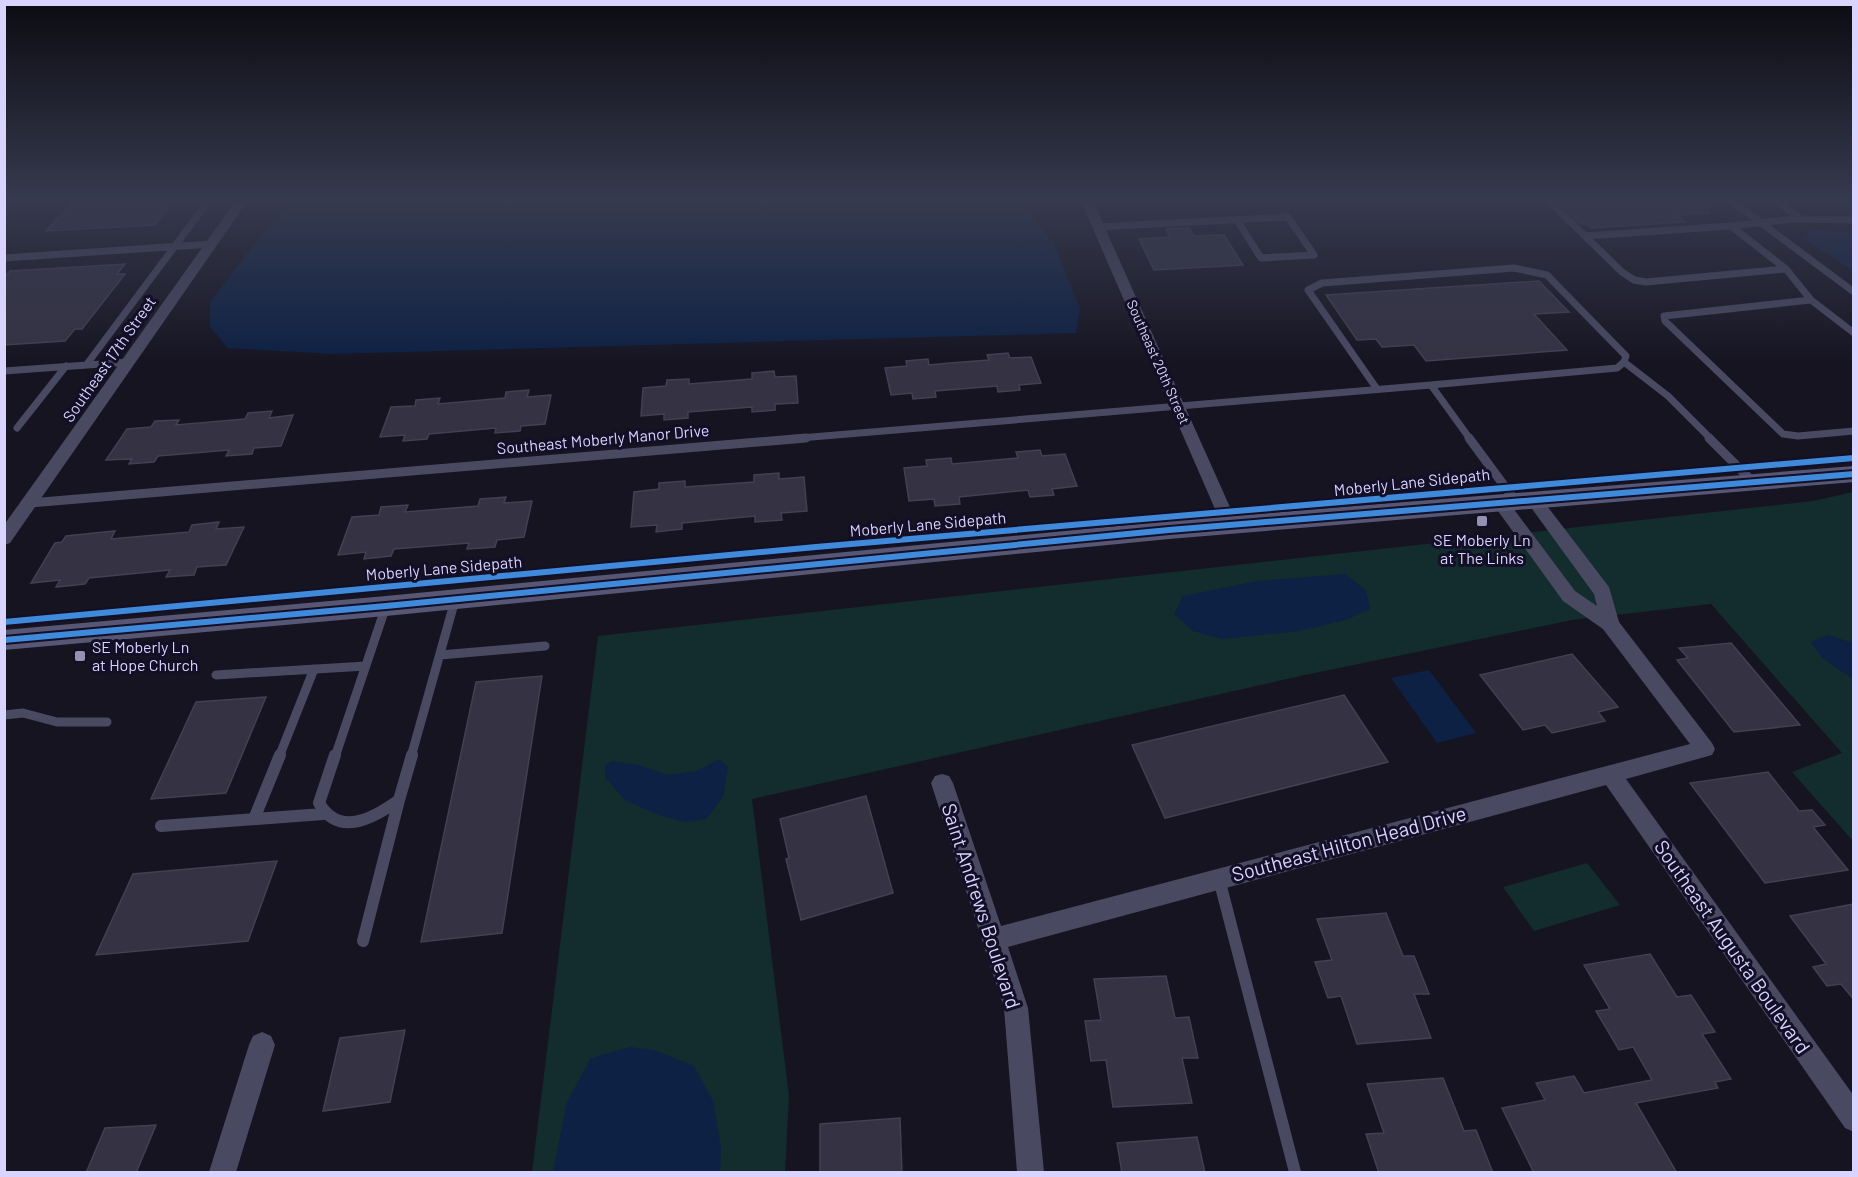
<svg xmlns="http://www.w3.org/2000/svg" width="1858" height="1177" viewBox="0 0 1858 1177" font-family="Barlow,sans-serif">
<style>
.green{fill:#132c2d}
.water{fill:#0d2144}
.building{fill:#343243;stroke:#433f54;stroke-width:1.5}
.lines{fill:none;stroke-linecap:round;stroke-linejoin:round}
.lane-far2{stroke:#4a4962;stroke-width:7}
.lane-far1{stroke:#4a4962;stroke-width:9}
.lane{stroke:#4a4962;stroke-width:12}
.street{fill:#4a4962;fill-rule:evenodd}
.secondary{fill:#575674;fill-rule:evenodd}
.cycleway-casing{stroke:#130f26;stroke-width:10}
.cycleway{stroke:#408adc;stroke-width:6}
.poi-dot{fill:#9591b1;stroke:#130f26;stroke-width:2}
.labels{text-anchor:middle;stroke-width:6;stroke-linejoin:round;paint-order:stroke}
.far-street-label{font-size:14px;fill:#d9d4ff;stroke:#130f26}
.street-label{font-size:16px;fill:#d9d4ff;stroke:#130f26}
.poi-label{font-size:16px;fill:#d9d4ff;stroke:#130f26}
.near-street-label{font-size:20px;fill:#d9d4ff;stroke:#130f26}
</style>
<rect width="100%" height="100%" fill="#161421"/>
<path class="green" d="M1853 492V841L1792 772 1842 753 1711 604 1572 620 1305 675 752 799 789 1096 785 1172H532L598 636 1813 501Z
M1587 863 1620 905 1534 931 1503 887Z"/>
<path class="water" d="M299 199H1018L1054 244 1080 308 1076 333 333 354 227 348 210 326V302L284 206Z
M1812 230 1853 233V271L1804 238Z
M1345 574 1366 590 1370 609 1346 620 1299 631 1222 639 1193 631 1174 614 1183 596 1257 581Z
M1828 635 1853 643V679L1822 658 1811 642Z
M1429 670 1476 733 1437 743 1391 678Z
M719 759 728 767 723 797 706 819 686 822 658 815 625 800 605 777V765L612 761 638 765 668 775 697 771Z
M630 1047 654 1050 694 1066 713 1101 721 1148 720 1172H553L567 1102 591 1058Z"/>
<path class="building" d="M154 199H175L155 225 46 231 71 204Z
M1555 199H1709V213L1677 215 1686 222 1591 228 1586 224H1581Z
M1189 228 1194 236 1224 235 1243 265 1154 270 1139 239 1170 237 1166 229Z
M125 264 117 274H125L82 329H75L65 341 4 345V277L10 271Z
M1539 281 1569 312 1534 314 1567 350 1426 361 1414 345 1382 347 1376 339 1357 340 1326 295Z
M1008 353 1010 358 1031 357 1041 383 1019 385 1020 390 998 392 997 386 935 391 936 397 913 399 912 393 891 395 885 368 907 366 906 361 928 359 929 365 950 363 989 360 987 355Z
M774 371 775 377 796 376 798 403 775 404V410L752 412V407L688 412V418L664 420V414L641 416 643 388 666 386 667 380 689 379V384L752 379V373Z
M529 390 527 397 551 395 545 424 521 426 520 431 495 433 496 428 429 434 427 439 403 441 405 435 380 437 391 407 415 406 416 400 440 398 438 404 505 398 506 392Z
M272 411 269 418 293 415 281 446 254 448 252 454 226 456 229 450 158 456 154 462 129 464 132 459 106 460 127 429 151 427 155 421 179 420 176 425 245 419 248 413Z
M1040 450 1042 456 1065 454 1077 486 1052 489 1054 495 1030 497 1028 490 959 497 960 504 935 506 934 499 909 501 904 468 927 466 926 460 951 458 952 464 1018 458 1016 452Z
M779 473V479L804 477 807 511 781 513 782 520 755 522V516L682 523V529L656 532 657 525 631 527 634 492 659 489V483L685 481V487L754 482V475Z
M506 497 504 503 532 501 524 537 497 540 495 547 467 549 469 543 394 549 391 556 364 559 366 552 338 555 352 517 379 515 381 507 408 505 405 512 478 506 480 499Z
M219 522 216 529 244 527 226 565 197 567 194 575 166 577 170 570 89 578 85 584 56 587 60 580 31 583 55 543 62 542 66 536 115 531 111 539 189 532 192 525Z
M1731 643 1800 725 1734 732 1677 660 1688 658 1679 648Z
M1572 654 1618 707 1598 712 1605 721 1552 733 1545 725 1523 730 1480 675Z
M542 676 502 933 421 942 476 682Z
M1344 695 1388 762 1165 818 1132 745Z
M266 697 226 793 151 799 196 702Z
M1768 772 1799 811 1812 810 1825 825 1813 827 1848 870 1765 883 1690 783Z
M866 796 893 893 801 920 786 859 789 858 780 819Z
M277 861 248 941 96 955 133 874Z
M1854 904V1000L1841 984 1827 986 1813 967 1826 964 1790 916Z
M1386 913 1403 956H1414L1429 994H1414L1431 1038 1357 1044 1341 996 1328 998 1315 962 1332 960 1317 919Z
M1650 954 1677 997 1691 995 1715 1032 1702 1034 1731 1079 1715 1082 1718 1088 1636 1103 1677 1173H1534L1502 1108 1545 1100 1536 1083 1574 1076 1584 1093 1652 1080 1633 1047 1619 1050 1596 1011 1610 1009 1584 965Z
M1166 976 1175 1018 1189 1017 1198 1058H1182L1192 1103 1113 1107 1106 1060 1091 1061 1085 1021 1101 1020 1094 979Z
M405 1030 390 1102 323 1111 340 1038Z
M1443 1078 1464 1131 1476 1130 1493 1173H1379L1366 1134 1384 1133 1367 1084Z
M900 1118 902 1173H820V1124Z
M156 1125 136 1173H86L105 1128Z
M1197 1137 1205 1173H1122L1117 1143Z"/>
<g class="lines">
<path class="lane-far2" d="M1547 199 1622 272 1634 280 1646 282 1786 269 1811 300 1854 333
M1729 199 1854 292
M1774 199 1801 219
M1098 227 1288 217 1314 255 1261 258 1237 220
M1585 236 1731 226
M4 258 212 244
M1786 269 1731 226 1793 219 1854 220
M1811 300 1664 316 1665 321 1783 434 1798 436 1854 431
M1624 362 1668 396 1711 439
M87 364 210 199
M4 371 129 362
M1377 389 1308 290 1322 283 1514 268 1547 275 1626 356 1624 362 1617 368 1431 385
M17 428 66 366
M788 439 1431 385 1470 439"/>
<path class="lane-far1" d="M1469 438 1517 503
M1709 438 1754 483
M30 503 806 438
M440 655 545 646
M216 675 366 666
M4 715 23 713 57 722H107
M279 757 314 669
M335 757 386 606
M411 757 455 600"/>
<path class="lane" d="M335 755 319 803C339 838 374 818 399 800L412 755
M254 819 280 755
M161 826 323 814
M1219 879 1295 1172
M363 941 399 800"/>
<path class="street" d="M237 199H249L10 543 4 545V525Z
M1080 199H1092L1238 525 1236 529H1224L1222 525Z
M1535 496 1541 498 1609 587 1619 622 1712 743 1715 749 1712 755 1626 779 1854 1096V1132L1845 1128 1606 785 1008 947 1028 1008 1044 1172H1017L1004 1008 931 783 935 776 942 774 949 776 953 783 1001 926 1690 744 1603 629 1563 601 1493 504 1495 500H1507L1575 591 1597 606 1594 594 1527 502 1529 498Z
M262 1032 271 1036 275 1045 236 1172H209L249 1045 253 1036Z"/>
<path class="secondary" d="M1854 466V482L1169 539 386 616 4 650V630L386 596 1169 521Z"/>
<defs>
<path id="cycleway" d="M4 622 816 547 1854 458
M4 640 386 606 1169 530 1854 474"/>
</defs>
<use href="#cycleway" class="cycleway-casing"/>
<use href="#cycleway" class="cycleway"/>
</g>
<linearGradient id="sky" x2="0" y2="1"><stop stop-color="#0c0b12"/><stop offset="0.55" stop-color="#363a4e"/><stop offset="1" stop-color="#363a4e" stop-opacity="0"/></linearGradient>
<rect width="1858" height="364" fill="url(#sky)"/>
<g class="poi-dot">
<rect x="1476" y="515" width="12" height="12" rx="3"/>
<rect x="74" y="650" width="12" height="12" rx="3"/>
</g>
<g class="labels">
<g class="far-street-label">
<text transform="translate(1158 362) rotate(66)" y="5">Southeast 20th Street</text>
</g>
<g class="street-label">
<text transform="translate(109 359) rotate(-55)" y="6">Southeast 17th Street</text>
<text transform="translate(603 439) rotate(-5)" y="6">Southeast Moberly Manor Drive</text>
<text transform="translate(1412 482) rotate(-6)" y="6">Moberly Lane Sidepath</text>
<text transform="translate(928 524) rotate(-5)" y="6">Moberly Lane Sidepath</text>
<text transform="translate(444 568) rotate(-5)" y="6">Moberly Lane Sidepath</text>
</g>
<g class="poi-label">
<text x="1482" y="546">SE Moberly Ln<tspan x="1482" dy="18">at The Links</tspan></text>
<text x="92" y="653" text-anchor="start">SE Moberly Ln<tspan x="92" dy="18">at Hope Church</tspan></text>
</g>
<g class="near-street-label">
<text transform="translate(1349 844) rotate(-15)" y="7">Southeast Hilton Head Drive</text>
<text transform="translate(981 906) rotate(72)" y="7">Saint Andrews Boulevard</text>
<text transform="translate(1732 947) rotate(55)" y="7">Southeast Augusta Boulevard</text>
</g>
</g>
<rect width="1858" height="1177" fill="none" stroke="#d9d4ff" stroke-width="12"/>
</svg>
